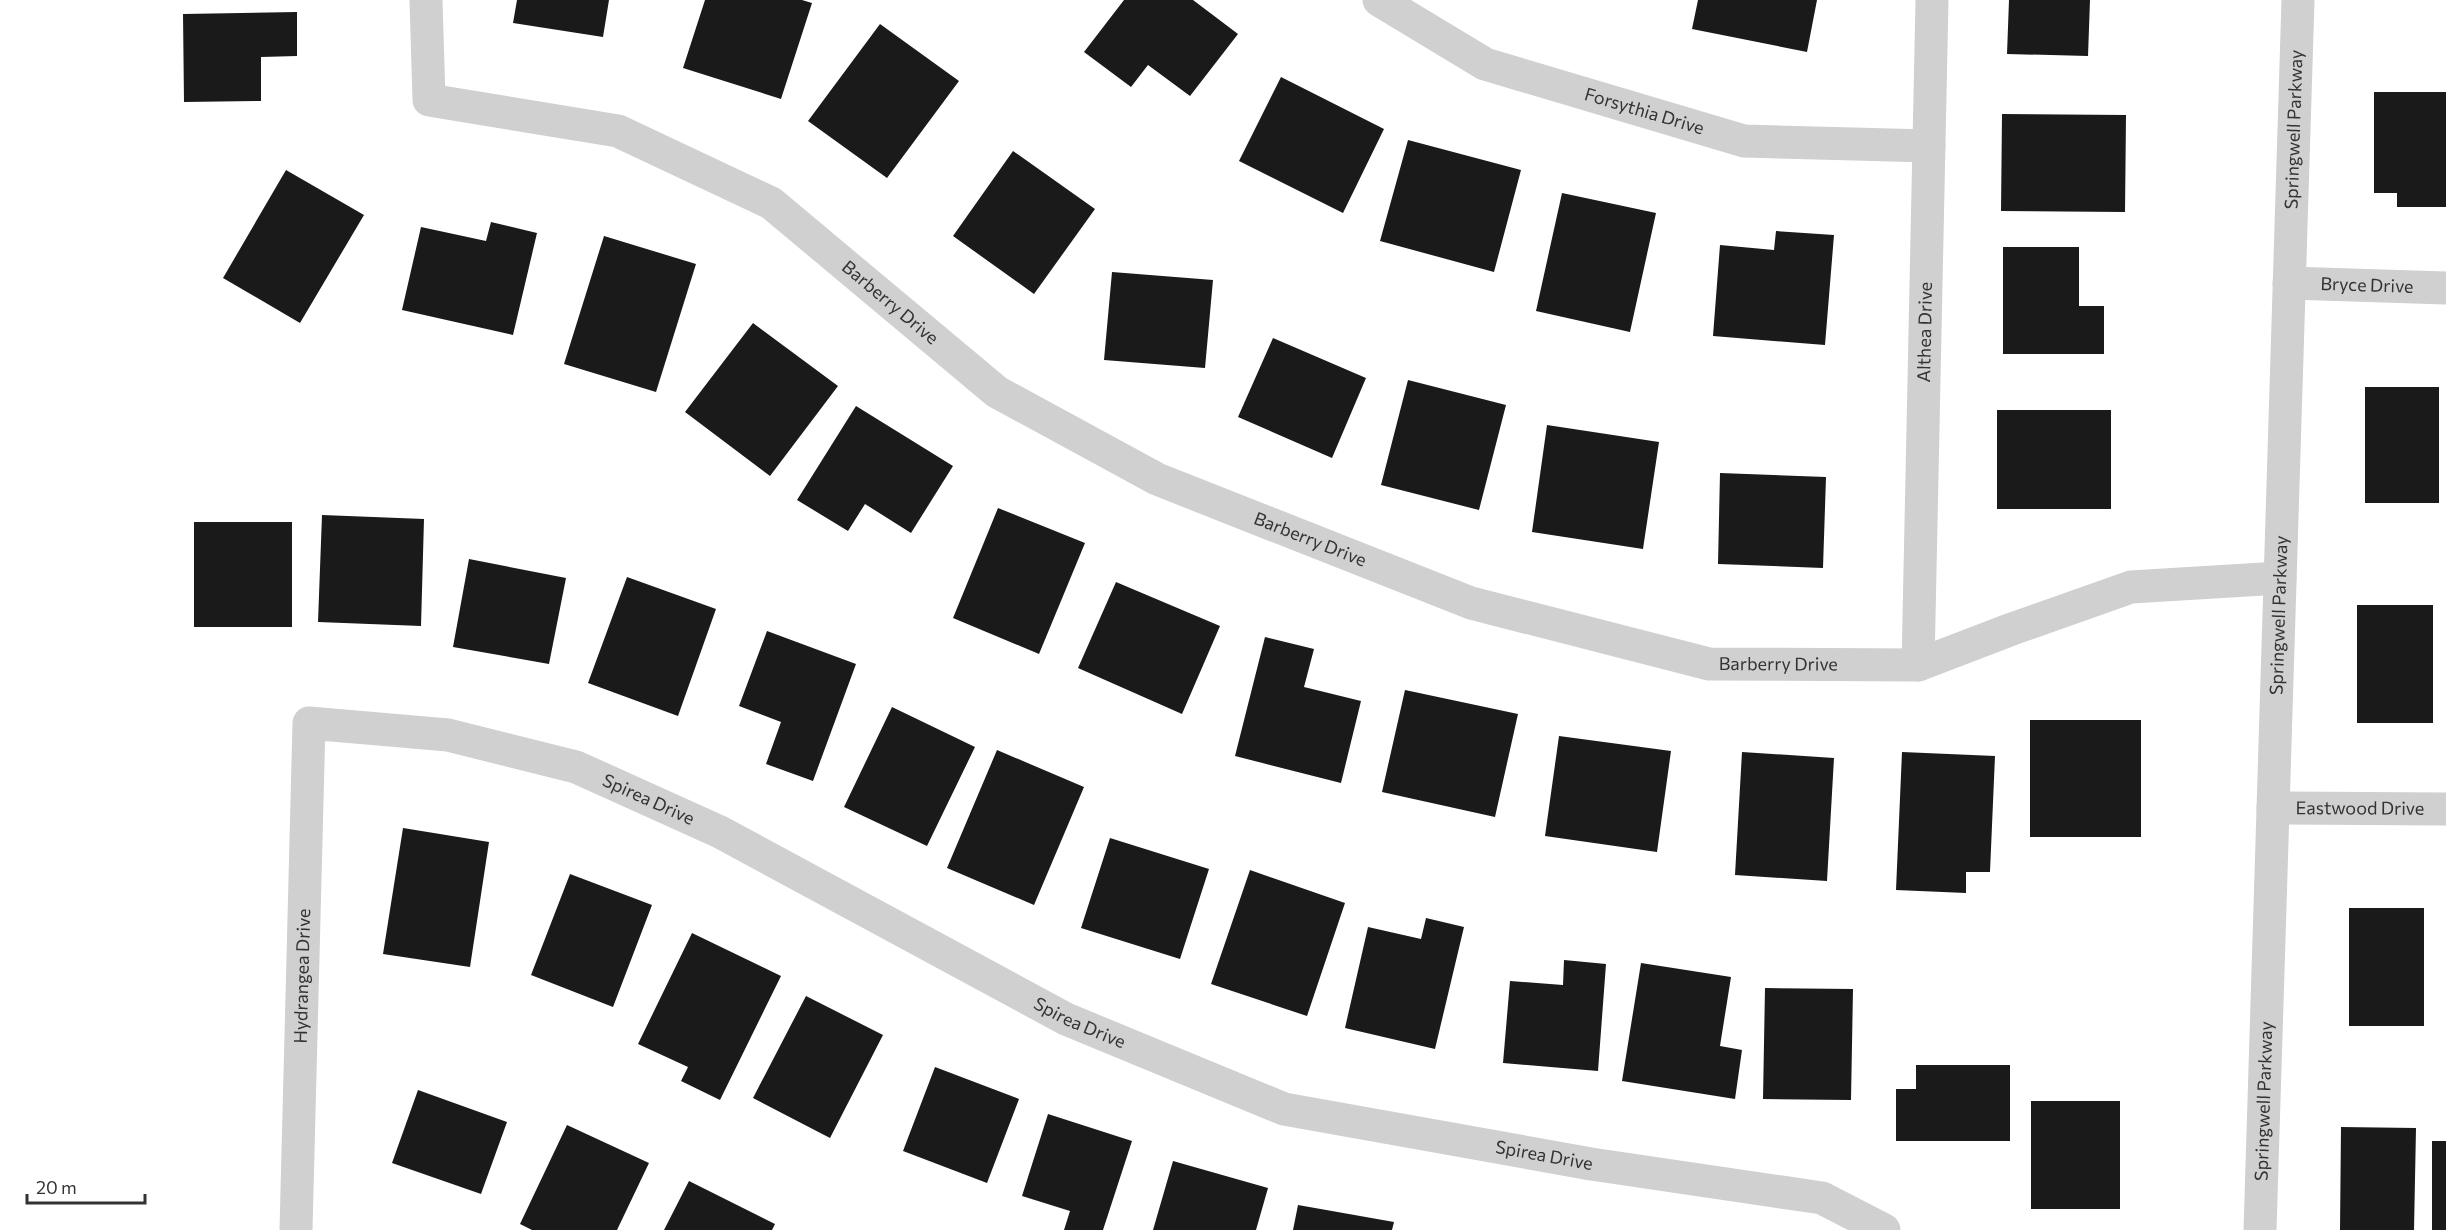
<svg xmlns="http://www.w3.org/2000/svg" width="2446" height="1230" viewBox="0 0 2446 1230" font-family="Commissioner,sans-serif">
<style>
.building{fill:#1a1a1a}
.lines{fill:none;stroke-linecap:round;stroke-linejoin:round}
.minor{stroke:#d0d0d0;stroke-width:33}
.labels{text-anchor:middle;stroke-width:6;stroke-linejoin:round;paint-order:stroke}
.street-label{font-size:18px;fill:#333;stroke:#fff}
</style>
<rect width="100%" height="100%" fill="#fff"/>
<path class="building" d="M517 0H609L603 37 513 23Z
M705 0H802L812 3 781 99 683 68Z
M1124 0H1193L1238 34 1190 96 1148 65 1131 87 1084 52Z
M1698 0H1817L1807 52 1692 29Z
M2009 0H2090L2088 56 2007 54Z
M297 12V56L261 57V101L184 102 183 14Z
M880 24 959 81 887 178 808 121Z
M1281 77 1384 129 1343 213 1239 161Z
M2374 92H2446V207H2397V193H2374Z
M2002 114 2126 115 2125 212 2001 211Z
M1408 140 1521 170 1494 272 1380 241Z
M1013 151 1095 209 1034 294 953 236Z
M286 170 364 215 300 323 223 278Z
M1562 193 1656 213 1630 332 1536 311Z
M491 222 537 233 513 335 402 310 421 227 486 241Z
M1776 231 1834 235 1825 345 1713 336 1720 245 1774 250Z
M604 236 696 264 656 392 564 364Z
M2003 247H2079V306H2104V354H2003Z
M1112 272 1213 280 1205 368 1104 360Z
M753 323 838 386 770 476 685 412Z
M1273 338 1366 378 1332 458 1238 417Z
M1408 380 1506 405 1479 510 1381 485Z
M2365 387H2439V503H2365Z
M856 406 953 466 911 533 865 504 848 531 797 500Z
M1997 410H2111V509H1997Z
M1547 425 1659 442 1643 549 1532 532Z
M1720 473 1826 477 1823 568 1718 564Z
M998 508 1085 543 1039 654 953 618Z
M322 515 424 519 421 626 318 622Z
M194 522H292V627H194Z
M469 559 566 578 549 664 453 647Z
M627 577 716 609 678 716 588 683Z
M1116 582 1220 626 1182 714 1078 668Z
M2357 605H2433V723H2357Z
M767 631 856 664 813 781 766 764 781 722 739 706Z
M1265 637 1314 649 1304 687 1361 701 1341 783 1235 756Z
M1405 690 1518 714 1495 817 1382 792Z
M892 707 975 747 927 846 844 807Z
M2030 720H2141V837H2030Z
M1559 736 1671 751 1657 852 1545 836Z
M997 750 1084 787 1034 905 947 868Z
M1742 752 1834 758 1827 881 1735 875Z
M1902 752 1995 756 1990 872H1966V893L1896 890Z
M403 828 489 842 470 967 383 954Z
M1110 838 1209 869 1180 959 1081 928Z
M1250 870 1345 903 1307 1016 1211 984Z
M570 874 652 905 613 1007 531 975Z
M2349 908H2424V1026H2349Z
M1426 918 1464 927 1435 1049 1345 1028 1368 927 1421 939Z
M692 933 781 976 720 1100 681 1081 688 1067 638 1044Z
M1564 960 1606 964 1598 1071 1503 1063 1510 981 1563 985Z
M1641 963 1731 977 1720 1046 1742 1050 1735 1099 1622 1081Z
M1765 988 1853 989 1851 1100 1763 1099Z
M806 996 883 1035 830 1138 753 1098Z
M1916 1065H2010V1141H1896V1089H1916Z
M935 1067 1019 1099 987 1183 903 1151Z
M418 1090 507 1122 481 1194 392 1163Z
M2031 1101H2120V1209H2031Z
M1048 1114 1132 1141 1103 1230H1064L1070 1211 1022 1196Z
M567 1125 649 1163 617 1230H532L520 1224Z
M2341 1127 2416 1128 2414 1230H2340Z
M2432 1141H2446V1230H2432Z
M1173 1161 1268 1188 1256 1230H1153Z
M689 1181 775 1224 772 1230H664Z
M1298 1205 1394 1222 1392 1230H1293Z"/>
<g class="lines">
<g class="minor">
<path id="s1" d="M426 0 429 100 618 131 771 203 997 392 1157 479 1471 603 1709 664 1918 665 2012 629 2131 587 2280 578"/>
<path id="s2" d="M1379 0 1485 64 1744 141 1929 146"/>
<path id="s3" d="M2289 283 2446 288"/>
<path id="s4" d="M1918 665 1932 0"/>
<path id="s5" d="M2273 808 2446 809"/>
<path id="s6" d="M296 1230 309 723 448 735 576 767 720 832 1066 1019 1284 1109 1591 1164 1822 1198 1884 1230"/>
<path id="s7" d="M2260 1230 2298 0"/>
</g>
</g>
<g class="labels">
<g class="street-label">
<text dy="6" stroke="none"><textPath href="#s2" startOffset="290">Forsythia Drive</textPath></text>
<text dy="6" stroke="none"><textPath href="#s7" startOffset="1101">Springwell Parkway</textPath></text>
<text dy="6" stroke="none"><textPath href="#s3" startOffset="78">Bryce Drive</textPath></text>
<text dy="6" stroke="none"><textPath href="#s1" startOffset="616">Barberry Drive</textPath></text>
<text dy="6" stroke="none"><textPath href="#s4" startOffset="333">Althea Drive</textPath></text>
<text dy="6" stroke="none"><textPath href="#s1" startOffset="1102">Barberry Drive</textPath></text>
<text dy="6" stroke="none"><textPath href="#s7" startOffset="615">Springwell Parkway</textPath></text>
<text dy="6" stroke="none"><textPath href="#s1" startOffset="1590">Barberry Drive</textPath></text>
<text dy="6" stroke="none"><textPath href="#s6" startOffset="858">Spirea Drive</textPath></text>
<text dy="6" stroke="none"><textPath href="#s5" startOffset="87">Eastwood Drive</textPath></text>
<text dy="6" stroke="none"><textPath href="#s6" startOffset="254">Hydrangea Drive</textPath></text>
<text dy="6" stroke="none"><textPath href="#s6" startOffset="1344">Spirea Drive</textPath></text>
<text dy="6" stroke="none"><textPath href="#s7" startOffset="129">Springwell Parkway</textPath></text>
<text dy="6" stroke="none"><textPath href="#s6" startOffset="1830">Spirea Drive</textPath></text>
</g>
</g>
<path d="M27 1194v9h118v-9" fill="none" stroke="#333333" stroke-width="3"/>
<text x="36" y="1194" font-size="18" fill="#333333" stroke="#ffffff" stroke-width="4.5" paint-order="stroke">20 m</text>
</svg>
